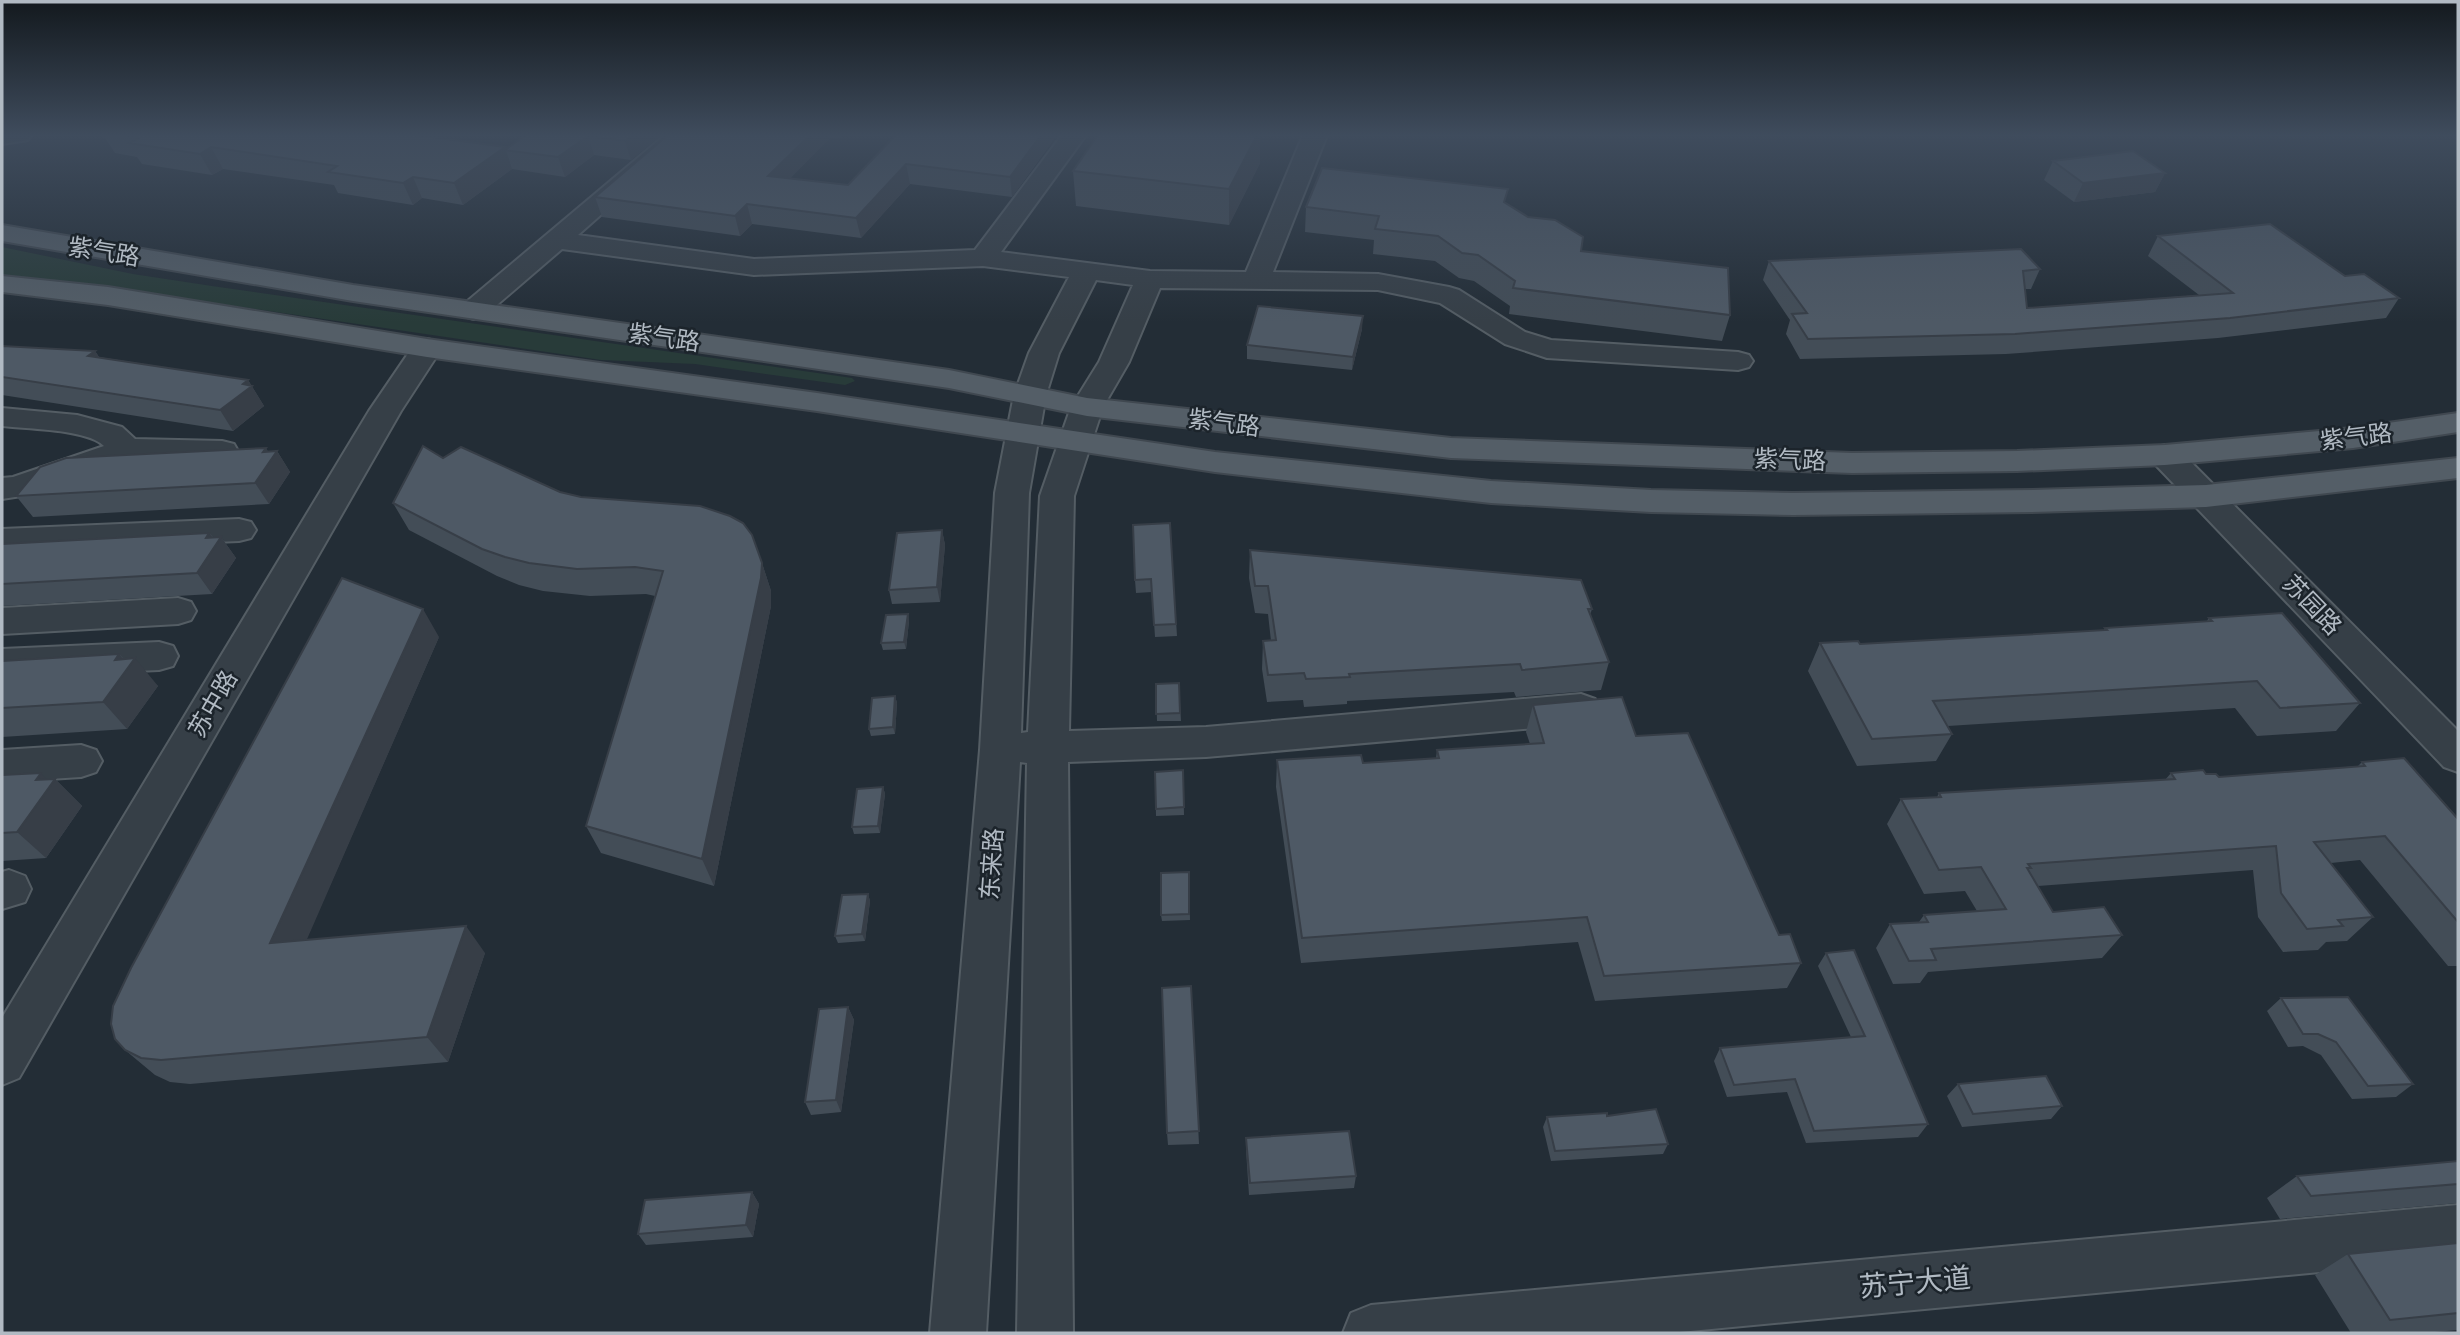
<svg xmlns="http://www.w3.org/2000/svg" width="2460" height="1335" viewBox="0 0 2460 1335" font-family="Ubuntu,'Noto Sans SC',sans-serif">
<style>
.green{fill:#283b39}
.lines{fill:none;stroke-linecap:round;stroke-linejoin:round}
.minor-casing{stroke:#545d64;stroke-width:4}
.major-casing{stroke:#404850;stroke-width:4}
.minor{fill:#363f47;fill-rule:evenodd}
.major{fill:#545e67;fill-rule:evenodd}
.wall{fill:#434d57}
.shaded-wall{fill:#373e47}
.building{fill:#4e5965;stroke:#373e47;stroke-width:2}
.labels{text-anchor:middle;stroke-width:5;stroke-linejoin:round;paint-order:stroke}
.street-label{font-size:24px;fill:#b1bac3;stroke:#1c242b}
.near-street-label{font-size:28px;fill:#b1bac3;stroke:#1c242b}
</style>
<rect width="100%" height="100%" fill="#232d36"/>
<path class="green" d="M2 247 133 274 212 286 852 378 855 381 845 385 695 364 601 360 93 285 2 276Z"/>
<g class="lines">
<defs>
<path id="minor" d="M2 135H32L28 140 2 144Z
M665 135H691L578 235 754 259 975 250 1062 135H1086L1001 252 1150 271 1246 272 1303 135H1327L1273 272 1378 274 1449 287 1459 290 1525 332 1551 340 1738 352 1749 355 1753 361 1749 367 1738 370 1547 358 1505 344 1440 303 1378 290 1160 288 1129 362 1103 407 1074 496 1069 731 1206 727 1581 694 1595 699 1601 709 1595 719 1581 724 1206 757 1068 762 1073 1333H1017L1027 763 1020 762 986 1333H930L980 750 995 493 1014 395 1029 353 1069 277 983 266 754 275 562 249 484 316 474 319 464 316 460 310 464 304ZM1096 280 1133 285 1099 362 1071 407 1040 496 1028 732 1021 733 1029 493 1046 395 1059 353Z
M427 339 438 342 442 348 401 411 19 1078 2 1085V1018L369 411 416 342Z
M2 408 77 415 122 427 135 439 222 441 234 444 238 451 234 458 222 461 129 459 28 495 2 499V478L13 477 104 446C88 429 26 429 2 426Z
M2165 445 2177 448 2458 731V772L2444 767 2153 462 2149 455 2153 448Z
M239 519 251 522 256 530 251 538 239 541 2 551V529Z
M178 598 191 602 196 611 191 620 178 624 2 634V608Z
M159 642 173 646 178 656 173 666 159 670 2 677V649Z
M81 745 96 750 102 761 96 772 81 777 2 782V750Z
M9 870 25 876 31 889 25 902 2 909V872Z
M2458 1205V1259L1669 1333H1343L1351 1313 1371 1305Z"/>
<path id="major" d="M2 225 353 285 949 370 1087 398 1451 438 1852 453 2017 451 2165 445 2353 428 2458 413V432L2353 448 2165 465 2017 471 1852 473 1451 458 1087 416 949 388 353 301 2 241Z
M2 276 108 287 427 339 817 393 1215 452 1491 481 1651 490 1793 493 2032 490 2206 485 2458 458V478L2206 507 2032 512 1793 515 1651 512 1491 503 1215 472 817 411 427 357 108 305 2 292Z"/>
</defs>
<use href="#minor" class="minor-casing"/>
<use href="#major" class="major-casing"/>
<use href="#minor" class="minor"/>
<use href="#major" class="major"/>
</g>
<path class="wall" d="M103 135H421L505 147V149L526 135H661L631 160 594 155 565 177 512 169 463 205 422 198 413 205 338 193 334 185 223 169 212 175 142 164 137 157 115 153Z
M668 135H842L838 139 830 138 790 178 848 185 896 135H1057L1012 197 910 184 861 238 752 224 740 236 602 217 595 197Z
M1098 135H1260V163L1229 225 1076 206 1073 171Z
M2053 161 2165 173 2155 192 2074 202 2044 180Z
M1506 203 1581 251 1730 315 1722 341 1509 314 1510 306 1474 281 1459 278 1435 261 1373 254 1374 240 1305 232 1306 207Z
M2158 236 2345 276 2399 298 2386 318 2218 338 2006 354 1800 359 1786 334 1790 320 1763 280 1769 261 2040 269 2031 289H2025L2027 308 2199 295 2148 256Z
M1362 329 1352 370 1247 359V345Z
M2 346 95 351 99 357 248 380 264 406 233 431 2 395Z
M266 448 268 452 277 451 290 472 269 504 33 517 16 496Z
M443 458 560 492 762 563 771 591V606L714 886 601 853 586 826 655 596 646 594 590 596 543 591 519 585 497 576 409 530 393 503Z
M1170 523 1177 636 1155 637 1152 592 1136 593 1135 580Z
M942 530 945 545 940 602 892 604 889 590Z
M209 533 213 537H221L236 558 212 594 2 606V544Z
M1250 550 1592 609 1590 615 1609 662 1601 690 1516 697 1514 692 1347 701V704L1304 707 1303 700 1267 702 1262 669 1263 641H1271L1268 614 1255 613 1249 578Z
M908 614 909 621 906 649 883 650 881 643Z
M2209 618 2360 703 2336 731 2257 736 2235 708 1948 726 1952 734 1936 761 1857 766 1808 671 1820 643 1860 644 2104 630 2105 628 2206 622Z
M439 637 306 940 485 953 448 1062 190 1084 170 1082 155 1075 125 1050Z
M119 654 124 659 158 686 127 729 2 737V661Z
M1179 683 1181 721H1157L1156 684Z
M895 696 897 703 895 734 871 736 869 729Z
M1533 705 1636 736 1779 935 1801 963 1787 988 1595 1001 1578 942 1301 963 1276 787 1277 760 1363 763 1436 758 1437 750 1530 744 1526 732Z
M2362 762 2458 819V966H2448L2360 860 2331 863 2373 917 2347 941 2326 942 2318 950 2283 952 2258 917 2253 870 2038 886 2053 912 2122 935 2102 958 1928 972 1920 983 1893 984 1876 948 1890 924 1919 922 1924 915 1977 911 1965 891 1924 894 1887 824 1901 799 1937 797 1939 793 2165 780 2171 773 2206 774 2219 777 2358 766Z
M1183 770 1184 815 1156 816 1155 772Z
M2 775 47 780 55 779 82 806 46 858 2 861Z
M883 787 885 794 880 833 854 834 852 827Z
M1189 872 1190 920 1162 921 1161 915Z
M868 894 870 901 865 941 838 943 835 936Z
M1826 953 1928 1124 1918 1137 1806 1143 1787 1092 1727 1097 1714 1061 1720 1048 1851 1037 1818 966Z
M1191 986 1199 1144 1168 1145 1167 1133Z
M2281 998 2413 1084 2396 1097 2352 1099 2321 1055 2303 1046 2288 1047 2267 1011Z
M848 1007 854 1020 841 1112 811 1115 805 1102Z
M1958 1084 2062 1106 2051 1119 1962 1127 1947 1096Z
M1607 1116 1668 1144 1663 1154 1551 1161 1543 1127 1547 1117Z
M1246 1138 1356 1176 1354 1188 1249 1195 1246 1150Z
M2458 1161V1203L2280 1219 2267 1198 2297 1176Z
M752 1192 759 1204 753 1237 646 1245 638 1234Z
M2458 1243V1330L2423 1333H2351L2315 1275 2348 1254Z"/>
<path class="shaded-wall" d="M632 135H661L631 160 625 141Z
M810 135H829L830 138 773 196 768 176Z
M1041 135H1057L1012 197 1010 177Z
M1257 135H1260V163L1229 225V189Z
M588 136 594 155 565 177 558 157Z
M211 147 223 169 212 175 200 154Z
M505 147 512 169 463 205 454 183Z
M906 164 910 184 861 238 856 218Z
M2165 173 2155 192 2074 202 2083 183Z
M413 177 422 198 413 205 403 183Z
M747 204 752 224 740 236 735 216Z
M1363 316 1362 329 1352 370 1353 357Z
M95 351 109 372 88 356Z
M248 380 264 406 233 431 220 410 243 384Z
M266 448 272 458 277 451 290 472 269 504 255 483 263 452Z
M942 530 945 545 940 602 937 587Z
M209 533 217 543 221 537 236 558 212 594 197 573 206 538Z
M762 563 771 591V606L714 886 702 859Z
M423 609 439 637 294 969 270 943Z
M908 614 909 621 906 649 904 642Z
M119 654 129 666 135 658 158 686 127 729 103 702 115 660Z
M895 696 897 703 895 734 893 727Z
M41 773 51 784 55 779 82 806 46 858 17 832 36 780Z
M883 787 885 794 880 833 878 826Z
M868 894 870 901 865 941 862 934Z
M466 926 485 953 448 1062 427 1037Z
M848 1007 854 1020 841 1112 836 1100Z
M752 1192 759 1204 753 1237 746 1225Z"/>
<path class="building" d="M121 135H416L505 147 454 183 413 177 403 183 328 172 337 166 211 147 200 154 129 143 139 138Z
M526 135H632L625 141 588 136 558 157 505 150Z
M668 135H810L768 176 848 185 896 135H1041L1010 177 906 164 856 218 747 204 735 216 595 197Z
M1098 135H1257L1229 189 1073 171Z
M2133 151 2165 173 2083 183 2053 161Z
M1322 168 1508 189 1504 202 1528 217 1555 220 1583 237 1581 251 1728 268 1730 315 1513 288 1515 281 1478 255 1462 253 1438 236 1375 229 1379 216 1306 207Z
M2270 224 2345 276 2364 274 2399 298 2230 318 2015 334 1808 339 1792 314 1807 313 1769 261 2021 249 2040 269 2023 271 2027 308 2233 293 2158 236Z
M1258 306 1363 316 1353 357 1247 345Z
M2 346 95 351 88 356 248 380 243 384 252 386 220 410 2 377Z
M423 446 443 458 461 447 560 492 581 497 700 506 730 516 743 523 752 535 762 563 761 578 702 859 586 826 663 571 635 567 577 569 529 563 505 557 482 549 393 503Z
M266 448 263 452 277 451 255 483 16 496 40 467 66 458Z
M1170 523 1176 624 1154 625 1151 579 1135 580 1133 525Z
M942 530 937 587 889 590 897 533Z
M209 533 206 538 221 537 197 573 2 584V544Z
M1250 550 1581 580 1592 609H1588L1609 662 1522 670 1520 664 1349 674 1350 677 1306 679 1304 673 1268 675 1263 641 1276 640 1268 586H1255Z
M342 578 423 609 270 943 466 926 427 1037 161 1060 141 1058 125 1050 115 1039 111 1024 113 1006 131 968Z
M2282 613 2360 703 2280 708 2257 681 1933 701 1952 734 1872 739 1820 643 1858 641 1860 644 2107 630 2105 628 2212 621 2209 618Z
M908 614 904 642 881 643 886 615Z
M119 654 115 660 135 658 103 702 2 708V661Z
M1179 683 1180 713 1156 714V684Z
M895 696 893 727 869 729 872 698Z
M1622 697 1636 736 1688 733 1779 935 1790 934 1801 963 1604 976 1587 917 1302 938 1277 760 1361 755 1363 763 1439 758 1437 750 1544 743 1533 705Z
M2404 758 2458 819V922L2385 836 2314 842 2373 917 2338 920 2343 926 2307 929 2281 893 2276 846 2028 864 2031 868H2027L2053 912 2104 907 2122 935 1931 949 1936 960 1909 961 1890 924 1928 922 1924 915 2006 909 1981 867 1939 870 1901 799 1941 797 1939 793 2175 779 2171 773 2203 770 2206 774H2216L2219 777 2365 766 2362 762Z
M1183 770 1184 807 1156 809 1155 772Z
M41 773 36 780 55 779 17 832 2 833V775Z
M883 787 878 826 852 827 857 789Z
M1189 872V914L1161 915V873Z
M868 894 862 934 835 936 842 895Z
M1854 950 1928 1124 1814 1131 1795 1079 1734 1085 1720 1048 1865 1036 1826 953Z
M1191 986 1199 1131 1167 1133 1162 988Z
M2348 997 2413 1084 2368 1086 2336 1042 2318 1034H2303L2281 998Z
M848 1007 836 1100 805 1102 819 1009Z
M2046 1076 2062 1106 1973 1114 1958 1084Z
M1656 1109 1668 1144 1555 1151 1547 1117 1607 1113V1116Z
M1349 1131 1356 1176 1250 1183 1246 1138Z
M2458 1161V1184L2311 1196 2297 1176Z
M752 1192 746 1225 638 1234 645 1200Z
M2458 1243V1313L2390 1320 2348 1254Z"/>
<linearGradient id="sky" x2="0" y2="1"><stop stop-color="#13191e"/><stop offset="0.42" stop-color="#3f4c5d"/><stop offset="1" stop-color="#3f4c5d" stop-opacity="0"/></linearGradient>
<rect width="2460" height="322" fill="url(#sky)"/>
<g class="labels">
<g class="street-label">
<text transform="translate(104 252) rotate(9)" y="8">紫气路</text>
<text transform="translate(664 338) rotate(8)" y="8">紫气路</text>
<text transform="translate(1224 423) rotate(7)" y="8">紫气路</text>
<text transform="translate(2356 437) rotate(-7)" y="8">紫气路</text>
<text transform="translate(1790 460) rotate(2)" y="8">紫气路</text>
<text transform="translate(2312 605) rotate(46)" y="8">苏园路</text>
<text transform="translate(213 704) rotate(-60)" y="8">苏中路</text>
<text transform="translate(992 864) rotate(-86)" y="8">东来路</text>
</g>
<g class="near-street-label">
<text transform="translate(1915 1282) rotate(-5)" y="10">苏宁大道</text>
</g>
</g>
<rect width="2460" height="1335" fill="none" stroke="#b1bac3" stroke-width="7"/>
</svg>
